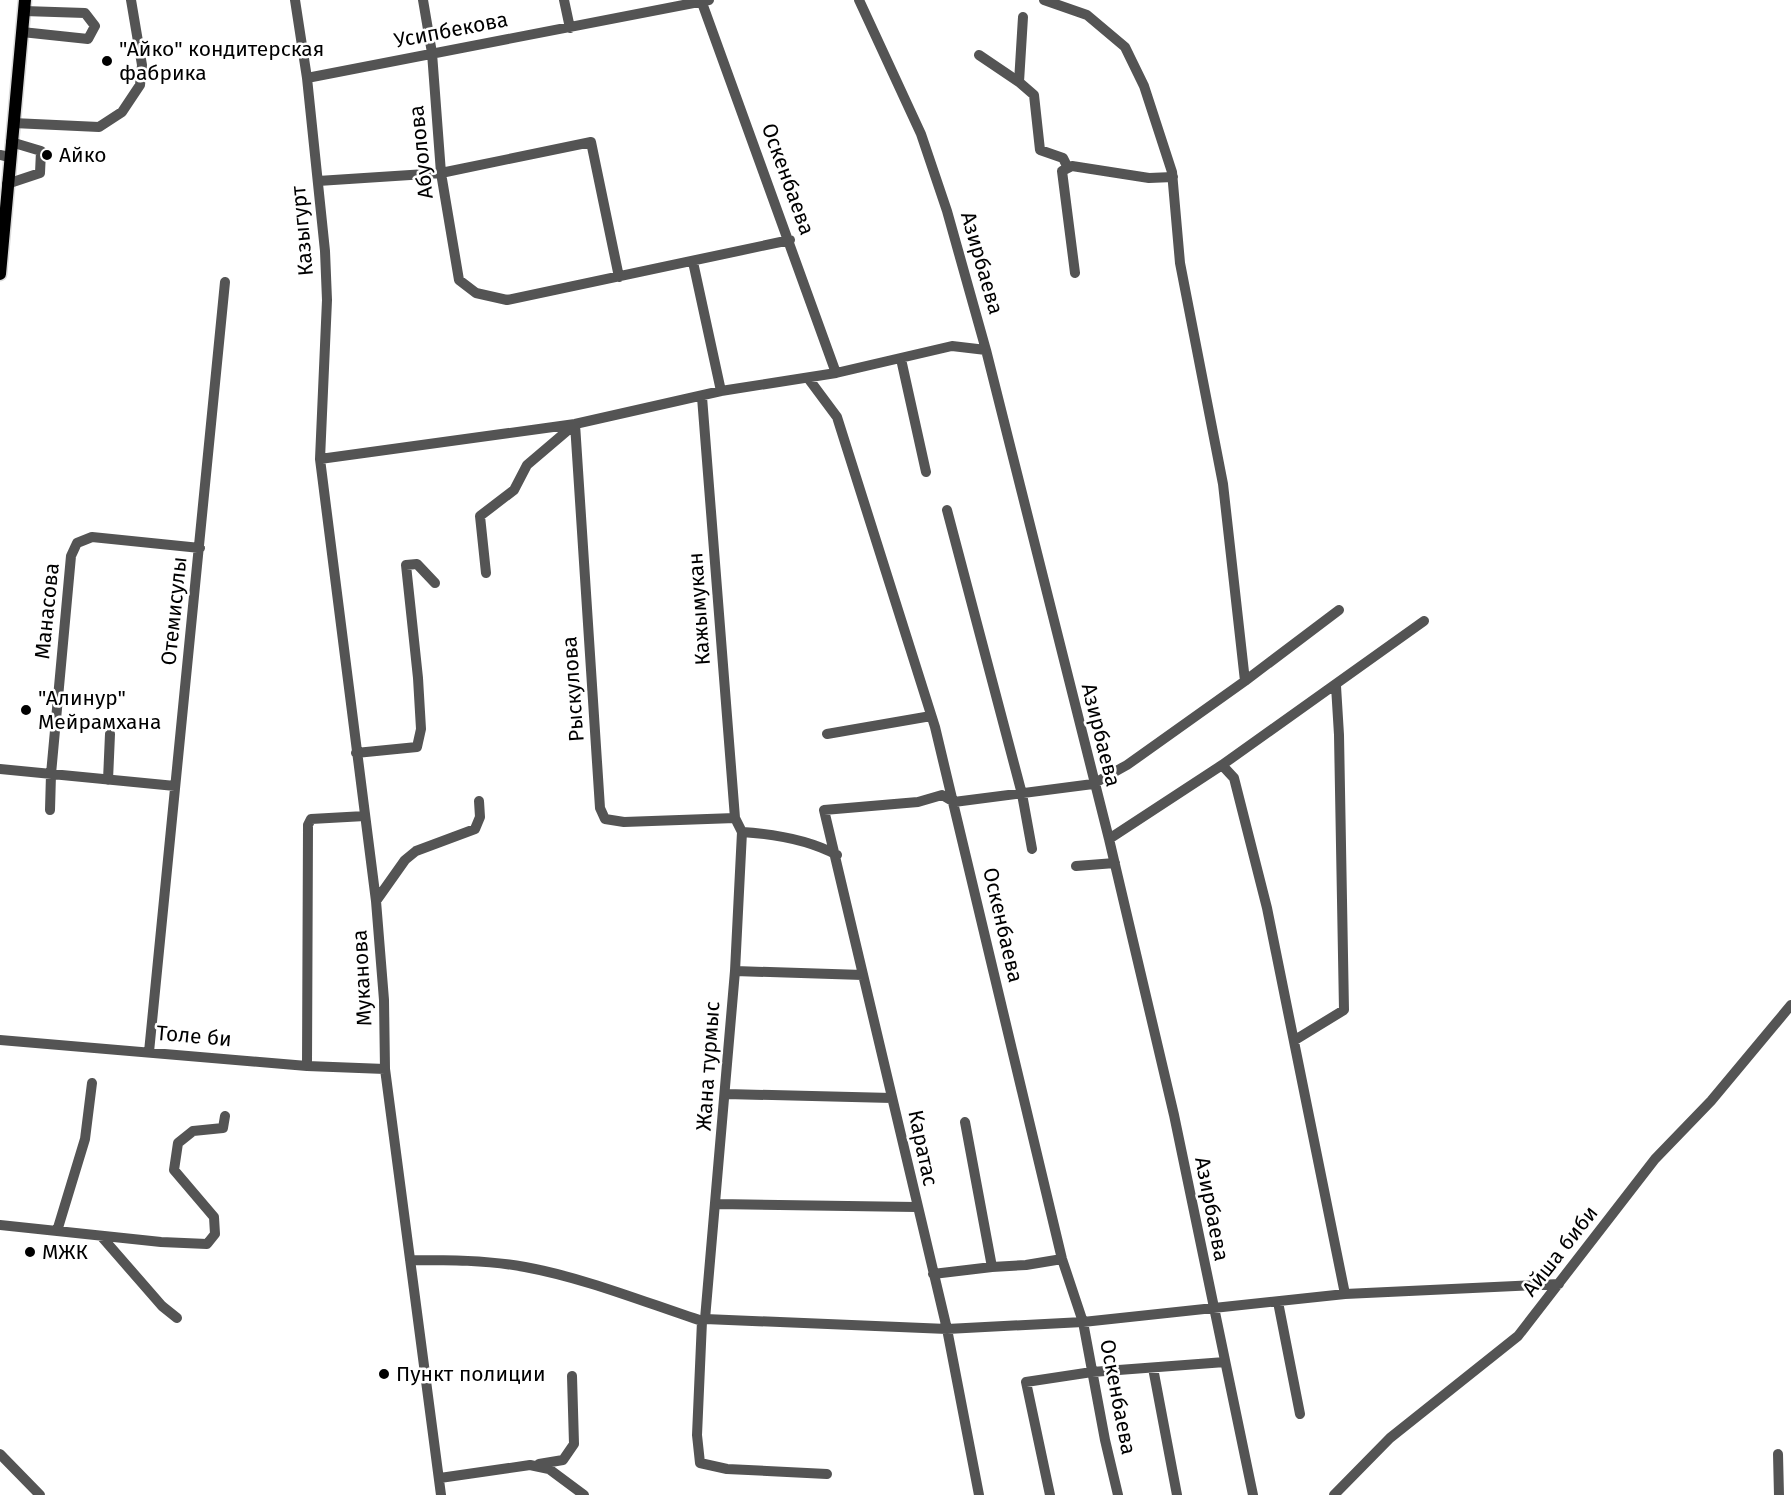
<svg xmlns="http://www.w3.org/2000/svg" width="1791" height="1495" viewBox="0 0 1791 1495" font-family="'Fira Sans',sans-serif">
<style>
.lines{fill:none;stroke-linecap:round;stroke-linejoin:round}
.major-casing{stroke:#dbdbdb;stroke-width:15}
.minor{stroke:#545454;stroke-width:10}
.major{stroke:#000;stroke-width:12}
.poi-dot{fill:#000;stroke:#fff;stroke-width:2}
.labels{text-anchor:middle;stroke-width:5;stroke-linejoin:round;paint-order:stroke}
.street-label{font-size:21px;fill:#000;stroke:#fff}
.poi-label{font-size:21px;fill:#000;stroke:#fff;text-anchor:start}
</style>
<rect width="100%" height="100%" fill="#fff"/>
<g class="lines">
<defs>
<path id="major" d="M0 274 25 0"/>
</defs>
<use href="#major" class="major-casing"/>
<path class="minor" d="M295 0 307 78 325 251 327 300 320 459 376 901 384 1000 385 1069 441 1495
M423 0 432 53 441 173 459 280 476 293 507 300 790 240
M564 0 570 28
M701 0 836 373
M859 0 921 134 947 211 986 350 1109 839 1174 1115 1253 1495
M1044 0 1087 15 1125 47 1144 86 1172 172 1180 263 1223 484 1245 681
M1023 17 1019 82 1034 95 1040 150 1063 158 1068 168
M22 32 88 39 95 26 85 13 24 11
M979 55 1019 82
M307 78 709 0
M13 123 99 127 122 112 140 85 142 65 131 0
M0 155 9 157
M318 181 441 173 591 142 619 277
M7 184 40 173 41 151 11 142
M693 262 721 391
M1075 273 1062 171 1072 166 1149 178 1173 177
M901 359 926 472
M808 378 837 417 935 727 1062 1259 1083 1322 1105 1440 1118 1495
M702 397 735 818 742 832 735 971 705 1319
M575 424 600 808 605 819 624 822 735 818
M320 459 575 424 721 391 836 373 952 346 986 350
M947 510 1022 794 1032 849
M486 573 480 516 514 490 527 465 574 425
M827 734 931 716
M356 753 417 747 421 729 418 678 406 565 417 564 435 583
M1222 765 1234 778 1267 908 1345 1294
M0 769 175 786
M108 780 110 734
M50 810 51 774 71 556 77 543 92 537 200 548
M742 832C774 834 809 840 837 855
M1109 839 1222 765 1424 621
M1076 866 1115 863
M376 901 405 860 416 851 475 829 480 817 479 801
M735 971 863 975
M0 1040 307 1066 385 1069
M1295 1040 1344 1010 1339 735 1336 686
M149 1052 225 282
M307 1066 308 825 311 819 365 816
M726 1094 892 1098
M717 1204 916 1207
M0 1225 161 1242 207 1244 215 1234 214 1217 174 1170 178 1143 193 1131 223 1128 225 1116
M57 1231 85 1139 92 1083
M101 1236 162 1306 177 1318
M410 1260C448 1260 487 1260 525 1267 585 1278 644 1302 702 1321L705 1319 947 1329 1083 1322 1345 1294 1559 1284
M992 1267 1026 1265 1062 1259
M933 1274 992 1267 965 1122
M1278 1302 1300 1414
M702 1321 697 1435 700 1463 727 1469 827 1474
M1153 1368 1177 1495
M0 1454 40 1495
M1778 1454 1779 1495
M539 1464 563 1460 574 1444 572 1376
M440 1478 530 1465 549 1469 584 1495
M979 1495 947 1329 824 810 918 802 942 795 954 802 1093 784 1127 765 1245 681 1339 610
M1050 1495 1026 1382 1092 1372 1225 1362
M1334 1495 1390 1438 1518 1336 1655 1159 1711 1101 1791 1005"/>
<use href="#major" class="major"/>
</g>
<g class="poi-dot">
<circle cx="107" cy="61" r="6"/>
<circle cx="47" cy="155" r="6"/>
<circle cx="26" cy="710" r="6"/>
<circle cx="30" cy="1252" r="6"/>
<circle cx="384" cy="1374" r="6"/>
</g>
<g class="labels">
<g class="street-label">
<text transform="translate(451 30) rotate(-11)" y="7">Усипбекова</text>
<text transform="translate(421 152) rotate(-96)" y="7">Абуолова</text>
<text transform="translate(788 179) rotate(70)" y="7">Оскенбаева</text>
<text transform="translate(302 231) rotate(-95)" y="7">Казыгурт</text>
<text transform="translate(982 263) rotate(74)" y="7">Азирбаева</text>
<text transform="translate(699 609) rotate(-94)" y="7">Кажымукан</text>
<text transform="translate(47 611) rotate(-84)" y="7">Манасова</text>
<text transform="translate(174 611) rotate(-84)" y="7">Отемисулы</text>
<text transform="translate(573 689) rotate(-94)" y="7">Рыскулова</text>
<text transform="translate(1101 735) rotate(76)" y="7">Азирбаева</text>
<text transform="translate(1003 925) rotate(77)" y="7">Оскенбаева</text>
<text transform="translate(362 978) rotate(-93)" y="7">Муканова</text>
<text transform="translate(194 1036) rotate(5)" y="7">Толе би</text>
<text transform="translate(708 1066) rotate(-86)" y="7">Жана турмыс</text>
<text transform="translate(923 1148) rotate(78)" y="7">Каратас</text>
<text transform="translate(1212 1209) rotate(79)" y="7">Азирбаева</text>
<text transform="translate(1560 1251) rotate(-52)" y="7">Айша биби</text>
<text transform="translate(1118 1397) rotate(79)" y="7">Оскенбаева</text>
</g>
<g class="poi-label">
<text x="119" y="56">"Айко" кондитерская<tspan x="119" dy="24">фабрика</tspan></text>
<text x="59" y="162">Айко</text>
<text x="38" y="705">"Алинур"<tspan x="38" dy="24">Мейрамхана</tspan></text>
<text x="42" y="1259">МЖК</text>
<text x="396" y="1381">Пункт полиции</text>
</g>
</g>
</svg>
